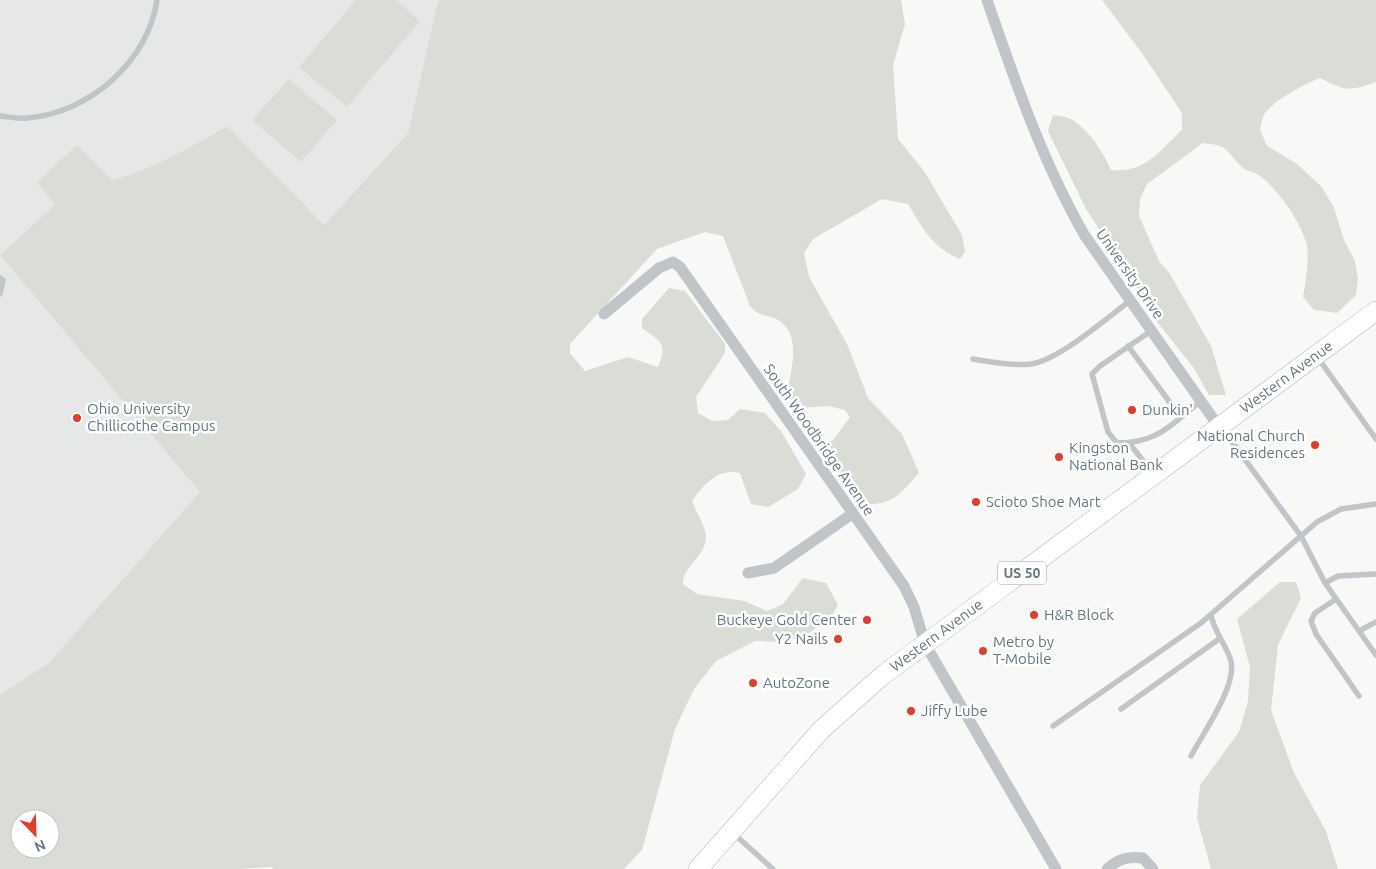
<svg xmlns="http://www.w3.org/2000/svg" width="1376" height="869" viewBox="0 0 1376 869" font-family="Ubuntu,sans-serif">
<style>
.built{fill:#e6e8e7}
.green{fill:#d9ddd5;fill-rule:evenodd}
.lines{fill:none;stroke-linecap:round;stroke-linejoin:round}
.primary-casing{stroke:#b3b9bc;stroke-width:20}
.lane{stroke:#bfc5c8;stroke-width:5.5}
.street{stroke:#bfc5c8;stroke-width:11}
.primary{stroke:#fff;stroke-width:19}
.poi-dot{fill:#e73b28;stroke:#fff;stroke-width:2}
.labels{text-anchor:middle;stroke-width:5;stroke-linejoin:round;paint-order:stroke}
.shield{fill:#fff;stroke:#92a0a7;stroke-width:1}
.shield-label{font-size:14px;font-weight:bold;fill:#637881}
.street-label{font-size:15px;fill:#637881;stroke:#fff}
.poi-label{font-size:15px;fill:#637881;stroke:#fff;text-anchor:start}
</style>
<rect width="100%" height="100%" fill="#f8f8f6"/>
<path class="built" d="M0 0H442L438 2 408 133 324 225 226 126 170 160 133 174 214 492 60 667 0 703Z"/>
<path class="green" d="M356 0H396L420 21 347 107 299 67Z
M442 0H901L905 24 893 65 898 139 924 171 962 235 965 252 960 259C932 247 923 229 908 204L882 199 813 239 804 253 809 277 847 344 868 398 902 434 919 473C899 495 893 506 861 504L831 461 830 444 850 417 845 410 828 406 800 408 787 395C790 374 802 338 781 322 771 314 759 318 750 306L723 236 705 232 657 249 570 344V353L585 371 628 357 658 367C668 343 661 342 642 328V319L669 288 685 291 725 344V353L696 397 698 413 712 421 728 420 740 409 765 413 781 431 806 474 798 489 768 507 751 504 740 473C717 468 704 485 692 501 696 511 702 521 705 531 711 555 683 563 683 584L697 594 744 601 767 611 783 604 803 578 826 583 838 605 830 619 807 634 782 642 755 641 716 661 694 689 675 729 642 850 624 869H274L272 867 236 869H0V695L49 663 200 492 0 255 55 205 37 182 77 145 112 180C154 169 189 148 227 126L324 225 408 133 438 1ZM20 819H50V849H20Z
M1102 0H1376V82C1347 92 1347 91 1320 78 1306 83 1275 100 1266 112 1262 116 1261 125 1260 130L1267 146 1297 164 1322 187 1334 208 1344 240 1355 261 1358 278 1356 295 1337 313 1314 310 1303 297C1306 280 1309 263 1307 246 1303 225 1278 189 1260 176 1256 172 1248 172 1243 168 1226 152 1230 145 1203 143L1147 184 1140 199 1139 216 1159 261 1170 274 1211 346 1226 395H1209L1193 367 1150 313 1134 282 1086 209 1048 131 1053 115C1058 116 1064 116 1068 118 1086 125 1104 153 1111 170 1146 173 1158 152 1182 130V113L1144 56Z
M289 79 337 120 301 162 252 120Z
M1280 582H1296L1301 598 1278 645 1271 710 1294 773 1326 831 1338 869H1211L1197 818 1200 785 1239 732 1248 701 1250 667 1237 619Z"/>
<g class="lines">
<defs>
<g id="primary">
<path id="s1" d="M698 869 822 729 883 675 1376 311"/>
</g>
</defs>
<use href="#primary" class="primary-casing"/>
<path class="lane" d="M0 116C9 117 18 119 27 118 89 113 148 62 157 0
M0 278 3 280 0 294
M1151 331 1100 366 1092 374 1108 432 1117 443C1159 443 1171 424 1201 401
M1128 346 1180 416
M1318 358 1376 439
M973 359C992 362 1012 366 1031 364 1058 361 1108 317 1131 300
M1220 429 1235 446 1301 536 1325 583 1376 655
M1129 443 1152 472
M1325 583 1338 576 1376 574
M1336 599 1315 613 1311 621 1316 634 1359 696
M1359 631 1376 622
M1121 709 1219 639
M1053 726 1201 623 1317 522 1341 509 1376 504
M1191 756C1203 733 1237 686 1231 661 1226 644 1214 632 1211 615
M733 833 773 869"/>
<path class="street" d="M987 0C1015 81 1042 161 1085 236L1219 427
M604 314 659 268 673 262 680 267 904 586 914 607 925 644 1056 869
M748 573 774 568 852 514
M1107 869C1118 859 1128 856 1143 858L1153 869"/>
<use href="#primary" class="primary"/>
</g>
<g class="poi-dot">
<circle cx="1132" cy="410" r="5"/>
<circle cx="77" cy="418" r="5"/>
<circle cx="1315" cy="445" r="5"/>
<circle cx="1059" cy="457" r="5"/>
<circle cx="976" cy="502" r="5"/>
<circle cx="1034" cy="615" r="5"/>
<circle cx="867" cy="620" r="5"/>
<circle cx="838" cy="639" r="5"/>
<circle cx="983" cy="651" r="5"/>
<circle cx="753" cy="683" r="5"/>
<circle cx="911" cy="711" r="5"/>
</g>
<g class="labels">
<rect class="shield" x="998" y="561.5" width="48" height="23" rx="4"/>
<g class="shield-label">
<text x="1022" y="578">US 50</text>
</g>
<g class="street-label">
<text transform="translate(1130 274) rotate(55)" y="5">University Drive</text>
<text dy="5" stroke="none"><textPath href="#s1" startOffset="770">Western Avenue</textPath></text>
<text transform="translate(819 440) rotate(55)" y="5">South Woodbridge Avenue</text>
<text dy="5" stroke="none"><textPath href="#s1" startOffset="335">Western Avenue</textPath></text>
</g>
<g class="poi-label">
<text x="87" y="414">Ohio University<tspan x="87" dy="17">Chillicothe Campus</tspan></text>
<text x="1142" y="415">Dunkin'</text>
<text x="1305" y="441" text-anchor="end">National Church<tspan x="1305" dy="17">Residences</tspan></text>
<text x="1069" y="453">Kingston<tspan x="1069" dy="17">National Bank</tspan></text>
<text x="986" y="507">Scioto Shoe Mart</text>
<text x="1044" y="620">H&amp;R Block</text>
<text x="857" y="625" text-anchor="end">Buckeye Gold Center</text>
<text x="828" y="644" text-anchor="end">Y2 Nails</text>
<text x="993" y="647">Metro by<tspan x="993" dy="17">T-Mobile</tspan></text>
<text x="763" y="688">AutoZone</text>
<text x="921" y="716">Jiffy Lube</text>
</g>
</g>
<g transform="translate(35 834) rotate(157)"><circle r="24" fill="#ffffff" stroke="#c1c9cd"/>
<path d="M0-4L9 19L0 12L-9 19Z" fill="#e73b28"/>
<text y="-8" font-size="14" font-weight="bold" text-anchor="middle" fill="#637881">N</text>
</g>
</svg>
